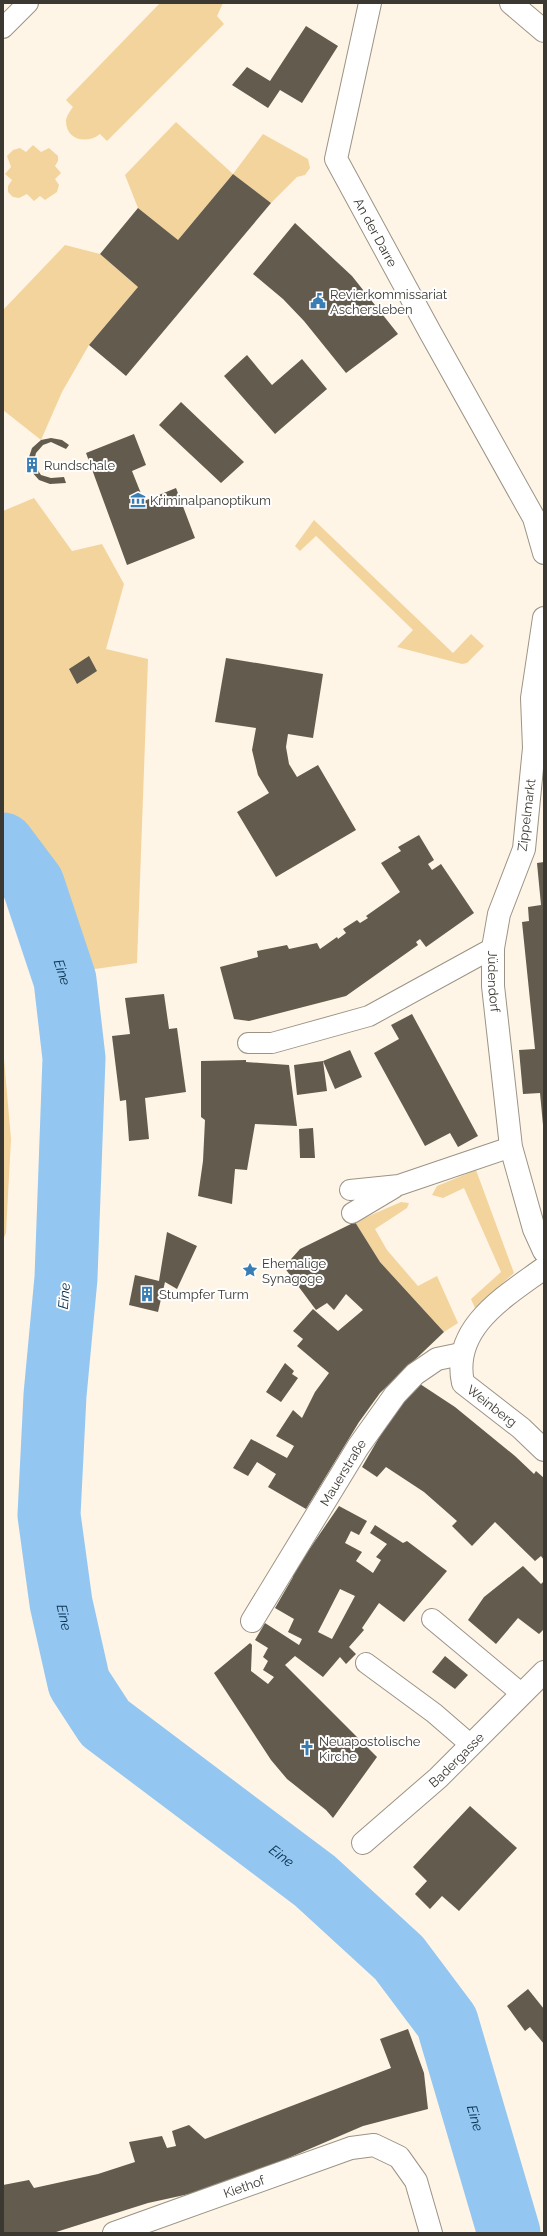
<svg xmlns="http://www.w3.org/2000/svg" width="547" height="2236" viewBox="0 0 547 2236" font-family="Raleway,sans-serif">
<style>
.green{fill:#f3d49d}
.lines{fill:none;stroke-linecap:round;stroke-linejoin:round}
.river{stroke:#93c6f1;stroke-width:63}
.building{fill:#625b4e;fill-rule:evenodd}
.lane-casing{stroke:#9b9385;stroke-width:22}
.street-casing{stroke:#9b9385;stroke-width:24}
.lane{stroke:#fff;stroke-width:20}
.street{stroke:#fff;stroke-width:22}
.labels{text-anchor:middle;stroke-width:4;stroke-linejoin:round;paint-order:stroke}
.street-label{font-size:13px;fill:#3b3832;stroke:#fff}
.poi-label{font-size:13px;fill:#3b3832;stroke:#fff;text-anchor:start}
.water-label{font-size:14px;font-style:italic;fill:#08304c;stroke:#fff}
</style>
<rect width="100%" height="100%" fill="#fef5e6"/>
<path class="green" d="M160 3H223L217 16 224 24 107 141 100 134C88 144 66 141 66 121 66 117 70 111 73 107L66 100Z
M176 122 233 174 263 134 308 159 310 168 305 175 297 177 271 203 233 174 178 240 138 208 125 175Z
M33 145 41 152 49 148 58 156V161L55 166 61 173 55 179 59 185 57 192 45 200 40 196 34 201 27 194 19 198 13 197 8 192V186L12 180 5 174 11 167 7 156 13 150 20 148 26 152Z
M65 245 100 254 138 287 89 345 62 392 41 440 3 410V310Z
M34 498 72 551 102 544 124 584 106 649 148 659 137 963 67 973 3 834V511Z
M314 520 453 653 471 634 484 646 467 663 462 664 397 647 413 630 316 536 300 551 295 546Z
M3 1047 11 1139 6 1233 3 1240Z
M476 1170 514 1273 475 1308 471 1299 501 1272 464 1188 443 1198 432 1195 437 1186Z
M401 1202 409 1203 407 1208 375 1229 387 1250 418 1286 437 1276 458 1323 444 1332 380 1262 355 1222Z"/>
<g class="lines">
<path class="river" id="s1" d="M3 844 33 884 65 980 74 1058 66 1278 55 1395 49 1515 61 1603 79 1683 105 1723 315 1881 399 1958 447 2022 509 2233"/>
</g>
<path class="building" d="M306 26 338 46 302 103 280 90 268 108 232 85 247 67 270 81Z
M233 174 271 203 126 376 89 345 138 287 100 254 138 208 178 240Z
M295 223 352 276 398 334 346 373 304 321 283 299 253 274Z
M247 355 272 385 302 359 327 389 275 434 224 376Z
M181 402 244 462 221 483 159 425Z
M134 434 146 465 132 471 144 501 176 488 195 538 127 565 86 453Z
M51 438 62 440 69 445 66 449 51 442 43 445 36 453 34 461 37 469 41 475 51 478 64 477 66 483 50 484 39 480 31 471 28 460 32 448 41 440Z
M89 656 97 671 77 684 69 669Z
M226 658 323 674 313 738 288 734 286 747 289 764 297 777 318 765 356 830 276 877 237 812 269 793 258 775 252 750 256 728 215 722Z
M419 835 434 860 428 864 432 870 441 864 474 913 426 947 420 939 416 942 418 945 346 996 249 1021 234 1019 220 967 258 957 257 951 287 945 289 949 317 943 320 949 337 937 338 939 346 933 343 929 357 920 360 923 368 918 366 916 400 892 381 863 401 851 398 847Z
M544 862V1125H543L540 1093 523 1094 519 1050 535 1049 522 922 529 921 528 907 541 905 537 863Z
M164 994 169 1029 177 1028 186 1092 145 1098 149 1139 129 1141 126 1100 120 1101 112 1036 130 1034 125 998Z
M412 1014 478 1136 458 1147 450 1133 425 1146 374 1053 399 1039 391 1025Z
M350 1050 362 1077 335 1089 323 1061Z
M246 1060V1062L289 1065 297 1126 255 1124 247 1170 235 1169 232 1204 198 1196 203 1161 205 1120 201 1117V1061Z
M323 1061 327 1091 297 1095 294 1065Z
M313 1128 315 1158H300L299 1129Z
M355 1222 380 1262 444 1332 380 1393 359 1422 306 1509 268 1487 276 1474 257 1462 248 1476 233 1468 251 1439 287 1458 294 1446 276 1436 293 1410 302 1418 315 1392 329 1373 297 1346 303 1339 293 1331 313 1309 338 1331 363 1310 346 1294 334 1310 327 1303 316 1310 284 1267 300 1249Z
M167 1232 197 1246 177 1289 165 1282 158 1312 129 1305 135 1275 159 1281Z
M285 1363 294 1371 292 1374 298 1378 281 1402 266 1392Z
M417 1382 455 1407 515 1456 534 1474 536 1471 544 1478V1560L541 1556 535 1561 495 1522 472 1546 452 1526 457 1521 424 1492 386 1467 377 1477 362 1467 387 1424Z
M339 1506 367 1521 359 1535 351 1531 345 1543 362 1552 356 1561 373 1573 381 1560 376 1557 387 1544 370 1533 375 1525 403 1543 407 1541 447 1571 404 1622 379 1603 362 1628 364 1630 349 1647 356 1654 346 1664 340 1657 323 1677 295 1656 285 1665 377 1757 333 1818 326 1810 287 1779 271 1760 214 1673 250 1643 252 1645 251 1671 268 1684 274 1677 263 1670 268 1661 263 1657 268 1648 255 1640 265 1623 299 1645 302 1639 288 1632 294 1619 275 1608 293 1577 291 1576ZM340 1589 355 1596 332 1639 318 1632Z
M523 1566 541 1584 544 1581V1629L539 1634 518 1618 496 1644 468 1620 484 1597Z
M445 1656 468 1675 455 1689 432 1672Z
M470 1806 517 1848 459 1911 442 1896 430 1909 415 1894 427 1881 413 1867Z
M528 1989 544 2009V2044L530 2027 525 2031 507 2006Z
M408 2029 424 2073 428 2109 363 2126 221 2187 148 2203 53 2233H3V2185L29 2180 34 2188 98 2174 135 2162 129 2142 162 2136 167 2148 176 2146 172 2131 189 2125 205 2139 391 2068 380 2039Z"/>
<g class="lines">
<defs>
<path id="lane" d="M3 28 28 3
M248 1043H272L369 1016 493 948
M350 1190 399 1185 511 1147
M352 1213 394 1188
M432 1619 522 1694
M366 1663 434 1713 471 1745"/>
<g id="street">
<path id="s2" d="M370 3 336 159 430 332 534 518 544 553"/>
<path d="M511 3 544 31"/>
<path id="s3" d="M544 618 532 698 534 748 524 849 499 914 493 948V986L511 1147 534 1229 544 1251"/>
<path id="s4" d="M544 1268C506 1296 451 1327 463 1383L521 1428 544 1450"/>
<path id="s5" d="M252 1621 358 1447 395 1395 415 1374 437 1359 461 1354"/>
<path id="s6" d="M363 1843 438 1778 544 1672"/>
<path id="s7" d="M114 2233 351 2148 374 2145 399 2157 416 2181 431 2233"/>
</g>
</defs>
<use href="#lane" class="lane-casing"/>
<use href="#street" class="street-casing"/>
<use href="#lane" class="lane"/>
<use href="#street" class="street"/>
</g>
<defs>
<symbol id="civic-bare" viewBox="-9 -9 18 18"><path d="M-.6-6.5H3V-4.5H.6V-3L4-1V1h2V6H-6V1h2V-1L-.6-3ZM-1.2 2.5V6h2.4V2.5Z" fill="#387db3" stroke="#fff" stroke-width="2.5" paint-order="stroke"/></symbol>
<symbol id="building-bare" viewBox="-9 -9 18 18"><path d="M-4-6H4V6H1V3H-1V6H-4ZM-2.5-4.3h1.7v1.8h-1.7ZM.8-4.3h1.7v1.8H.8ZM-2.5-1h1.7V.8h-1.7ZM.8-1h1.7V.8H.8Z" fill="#387db3" stroke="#fff" stroke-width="2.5" paint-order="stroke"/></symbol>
<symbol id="museum-bare" viewBox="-9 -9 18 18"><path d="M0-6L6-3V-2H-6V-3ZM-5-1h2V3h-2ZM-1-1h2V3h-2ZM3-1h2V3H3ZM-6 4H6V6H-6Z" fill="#387db3" stroke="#fff" stroke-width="2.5" paint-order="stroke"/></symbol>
<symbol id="sight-bare" viewBox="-9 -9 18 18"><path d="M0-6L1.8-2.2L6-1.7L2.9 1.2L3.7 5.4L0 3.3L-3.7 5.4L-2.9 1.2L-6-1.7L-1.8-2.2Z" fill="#387db3" stroke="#fff" stroke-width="2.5" paint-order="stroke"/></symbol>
<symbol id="church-bare" viewBox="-9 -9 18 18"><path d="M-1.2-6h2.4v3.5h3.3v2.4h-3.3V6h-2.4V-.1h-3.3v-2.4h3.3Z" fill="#387db3" stroke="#fff" stroke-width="2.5" paint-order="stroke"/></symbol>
</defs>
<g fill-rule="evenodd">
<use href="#civic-bare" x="307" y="290" width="22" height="22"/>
<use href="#building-bare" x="21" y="454" width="22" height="22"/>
<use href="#museum-bare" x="127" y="489" width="22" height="22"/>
<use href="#sight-bare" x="239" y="1259" width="22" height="22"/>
<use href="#building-bare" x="136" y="1283" width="22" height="22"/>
<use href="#church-bare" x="296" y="1737" width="22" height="22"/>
</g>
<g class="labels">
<g class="street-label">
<text dy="5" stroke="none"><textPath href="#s2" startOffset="243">An der Darre</textPath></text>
<text transform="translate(526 815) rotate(-83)" y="5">Zippelmarkt</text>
<text dy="5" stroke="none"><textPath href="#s3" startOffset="370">Jüdendorf</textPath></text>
<text dy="5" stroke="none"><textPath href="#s4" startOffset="187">Weinberg</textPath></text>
<text dy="5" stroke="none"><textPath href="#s5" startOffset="174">Mauerstraße</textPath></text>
<text dy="5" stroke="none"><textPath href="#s6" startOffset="125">Badergasse</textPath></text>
<text dy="5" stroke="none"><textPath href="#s7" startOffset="138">Kiethof</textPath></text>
</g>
<g class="poi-label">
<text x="330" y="299">Revierkommissariat<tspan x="330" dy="15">Aschersleben</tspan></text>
<text x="44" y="470">Rundschale</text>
<text x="150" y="505">Kriminalpanoptikum</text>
<text x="262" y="1268">Ehemalige<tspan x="262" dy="15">Synagoge</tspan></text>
<text x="159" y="1299">Stumpfer Turm</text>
<text x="319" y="1746">Neuapostolische<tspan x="319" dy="15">Kirche</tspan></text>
</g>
<g class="water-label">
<text dy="5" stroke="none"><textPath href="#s1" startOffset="143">Eine</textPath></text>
<text transform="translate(64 1296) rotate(-85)" y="5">Eine</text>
<text dy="5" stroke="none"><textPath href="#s1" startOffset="791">Eine</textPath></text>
<text dy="5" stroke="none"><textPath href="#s1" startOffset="1127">Eine</textPath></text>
<text dy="5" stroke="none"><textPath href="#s1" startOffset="1463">Eine</textPath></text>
</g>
</g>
<rect width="547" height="2236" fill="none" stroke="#3b3832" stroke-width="8"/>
</svg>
